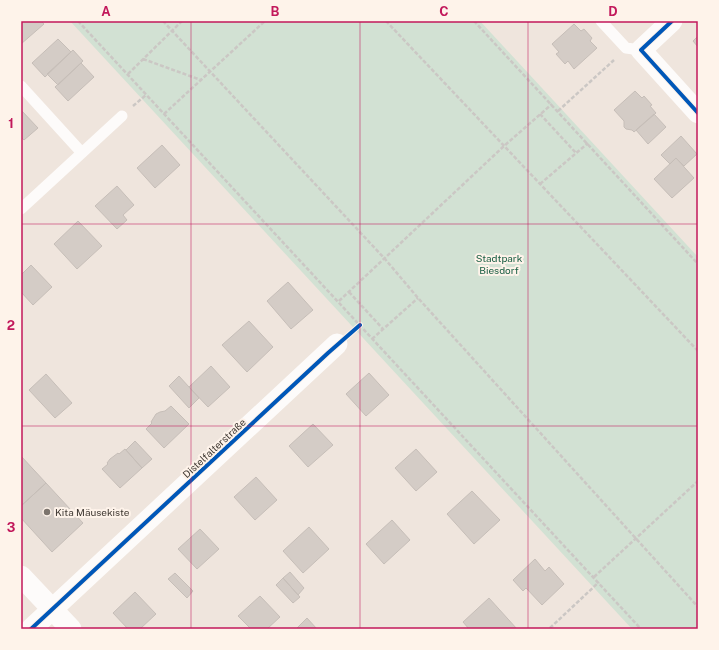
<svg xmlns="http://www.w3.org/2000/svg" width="719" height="650" viewBox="0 0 719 650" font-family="'Public Sans',sans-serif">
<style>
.green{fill:#d2e1d3}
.building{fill:#d4ccc6;stroke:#c6beb8}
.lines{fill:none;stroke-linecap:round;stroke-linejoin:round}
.path{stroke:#cbc7c4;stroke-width:2.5;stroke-dasharray:4 2;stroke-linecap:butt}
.lane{stroke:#fdfbfa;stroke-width:11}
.street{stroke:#fdfbfa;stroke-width:21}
.cycleway-casing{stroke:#fef3ea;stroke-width:6}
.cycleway{stroke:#0057b8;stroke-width:4}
.grid{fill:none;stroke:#c2185b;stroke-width:1;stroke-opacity:0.55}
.poi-dot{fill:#7c746d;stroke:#fef3ea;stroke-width:1.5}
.labels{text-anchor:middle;stroke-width:4;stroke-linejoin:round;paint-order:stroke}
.park-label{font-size:10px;fill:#185d42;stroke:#fef3ea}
.street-label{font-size:10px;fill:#3e3731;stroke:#fef3ea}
.poi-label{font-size:10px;fill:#3e3731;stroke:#fef3ea;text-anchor:start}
.neatline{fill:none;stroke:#c2185b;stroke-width:1.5}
.grid-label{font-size:13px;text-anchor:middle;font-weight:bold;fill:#c2185b}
</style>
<rect width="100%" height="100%" fill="#efe5dd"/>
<path class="green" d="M70 21H480L698 257V629H632Z"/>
<path class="building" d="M21 21H41L44 24 21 44Z
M574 24 581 31 584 29 592 38 590 41 597 48 574 69 568 61 565 64 556 54 559 52 552 44Z
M698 36V47L693 41Z
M58 39 71 52 45 77 32 63Z
M73 50 83 61 58 85 47 74Z
M81 63 94 77 68 101 55 87Z
M635 91 642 98 644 96 652 105 650 106 656 113 634 132 632 130 626 129 624 127V121L614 110Z
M21 110 38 128 24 140 21 137Z
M654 114 666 127 648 144 636 130Z
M681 136 697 154 684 166 676 158 670 164 661 155Z
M162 145 180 165 155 188 137 168Z
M676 158 694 178 672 198 654 179Z
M117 186 134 205 123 215 127 220 117 229 95 206Z
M78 221 102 246 77 269 54 244Z
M31 265 52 287 33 305 21 292V275Z
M288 282 313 310 291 329 267 301Z
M249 321 273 347 247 372 222 345Z
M211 366 230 387 208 407 189 387Z
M369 373 389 395 366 416 346 394Z
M46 374 72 403 55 418 29 390Z
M179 376 199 398 189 408 169 386Z
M171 406 189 424 164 448 146 429 152 423 151 422 156 414 160 412 165 411Z
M313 424 333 445 308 467 289 446Z
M135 441 152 459 142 468 126 450Z
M125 449 142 468 120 488 102 469 108 464 107 463 110 459 118 453 119 454Z
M416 449 437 472 416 491 395 468Z
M21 456 46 483 21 506Z
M256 477 277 500 255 520 234 497Z
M46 483 83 523 52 552 21 518V506Z
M472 491 500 520 474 544 447 514Z
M392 520 410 540 384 564 366 544Z
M309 527 329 549 303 573 283 551Z
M200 529 219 549 197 569 178 549Z
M535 559 545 571 549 567 564 584 542 605 526 588 523 591 513 580Z
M290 572 304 588 298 595 283 578Z
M175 573 193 591 187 598 168 579Z
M283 578 300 597 293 603 276 585Z
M135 592 156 614 140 629H128L113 613Z
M260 596 280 617 267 629H251L238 616Z
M489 598 517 629H469L463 622Z
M307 618 317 629H296Z"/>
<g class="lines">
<path class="path" d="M78 21 641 629
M163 21 385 259 418 298 698 607
M386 21 698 351
M474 21 698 264
M143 59 201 80
M128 74 182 21
M133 106 146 95
M558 111 614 60
M164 114 265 21
M540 114 576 153
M540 184 588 143
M349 292 383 329
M339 301 504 146 552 104
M372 339 418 298
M594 577 698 481
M550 628 599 582"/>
<path class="lane" d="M601 21 626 48 641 50
M21 86 82 153
M21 209 122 116"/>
<path class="street" d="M672 21 641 50 698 113
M21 576 71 629
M31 629 337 344"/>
<defs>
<path id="cycleway" d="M672 21 641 50 698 113
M31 629 328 353 360 325"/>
</defs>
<use href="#cycleway" class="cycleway-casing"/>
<use href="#cycleway" class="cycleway"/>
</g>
<path class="grid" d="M191 21V629M360 21V629M528 21V629M21 224H698M21 426H698"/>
<circle class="poi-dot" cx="47" cy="512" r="4"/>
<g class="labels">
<g class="park-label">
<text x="499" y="262">Stadtpark<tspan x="499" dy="12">Biesdorf</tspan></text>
</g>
<g class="street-label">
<text transform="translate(214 448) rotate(-43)" y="4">Distelfalterstraße</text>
</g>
<g class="poi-label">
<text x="55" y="516">Kita Mäusekiste</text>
</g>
</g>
<rect width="719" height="650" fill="none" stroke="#fef3ea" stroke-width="44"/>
<rect x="22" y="22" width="675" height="606" class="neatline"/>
<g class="grid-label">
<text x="106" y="16">A</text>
<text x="275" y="16">B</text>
<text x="444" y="16">C</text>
<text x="613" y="16">D</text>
<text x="11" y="128">1</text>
<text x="11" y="330">2</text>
<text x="11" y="532">3</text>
</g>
</svg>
